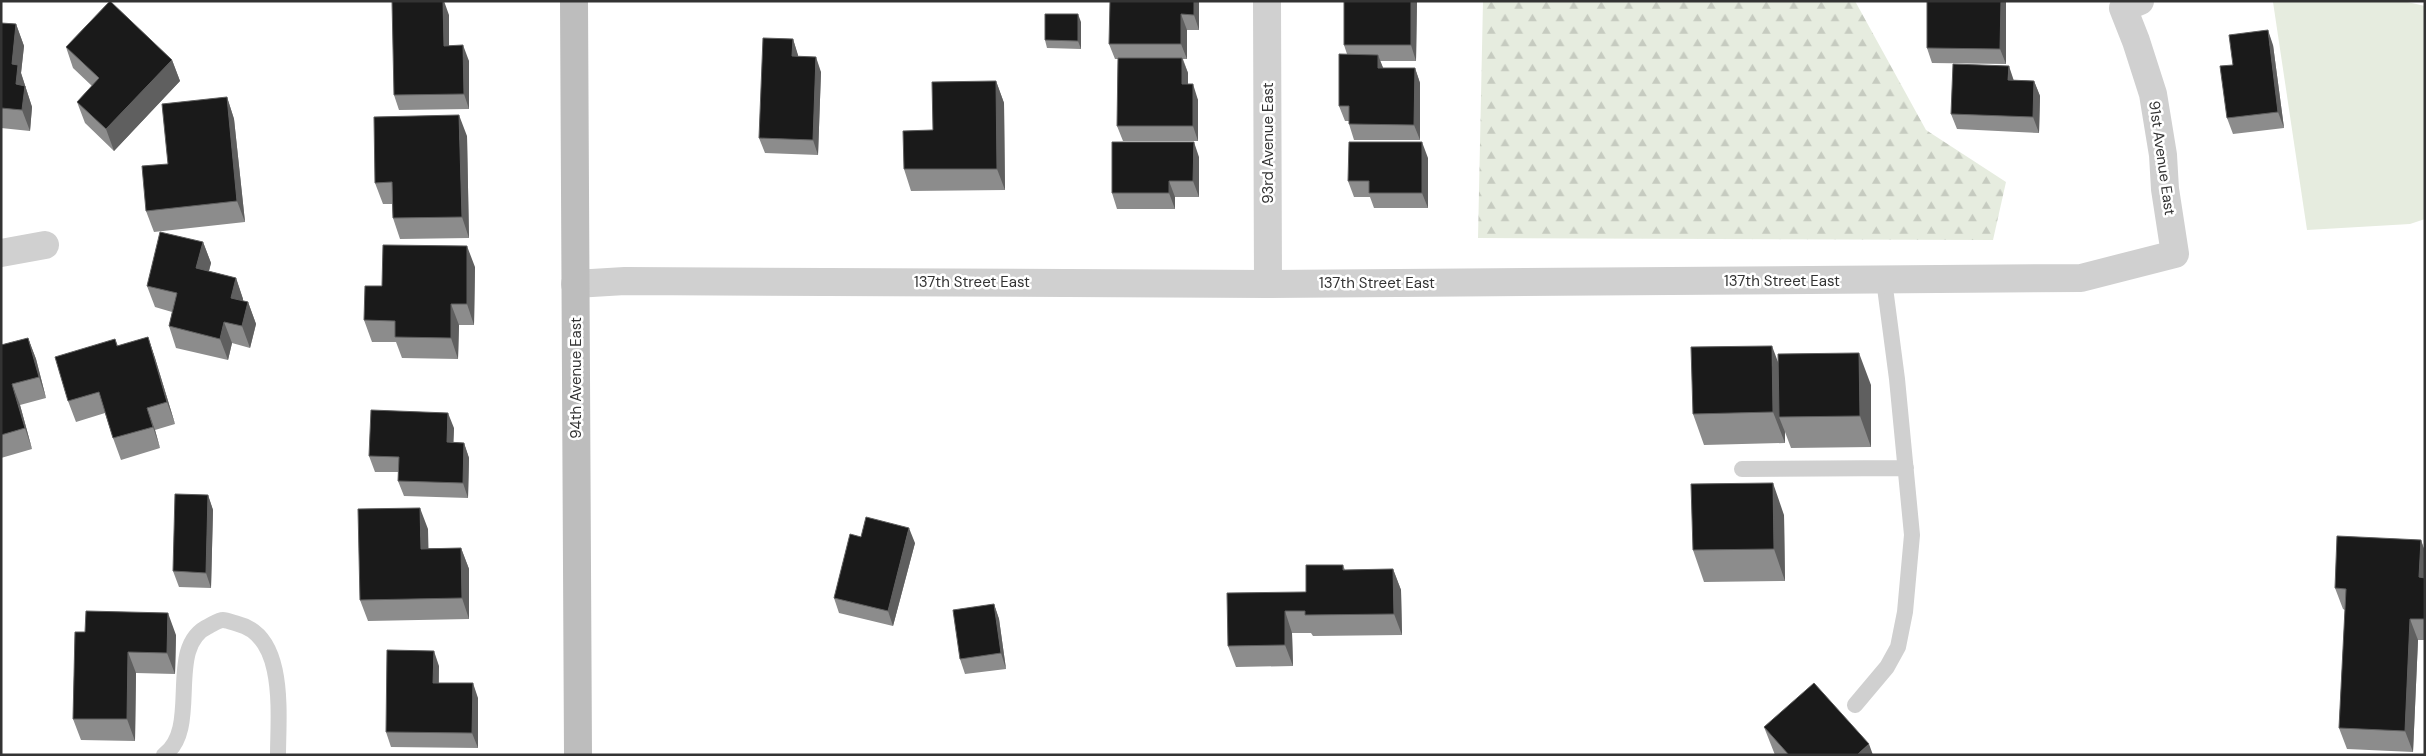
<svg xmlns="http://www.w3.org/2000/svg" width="2426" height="756" viewBox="0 0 2426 756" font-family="'DM Sans',sans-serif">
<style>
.forest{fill:url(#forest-firs)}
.park{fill:#e6ecdf}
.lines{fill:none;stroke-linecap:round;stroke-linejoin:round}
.service{stroke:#d0d0d0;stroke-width:16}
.minor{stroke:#d0d0d0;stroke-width:28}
.secondary{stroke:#bdbdbd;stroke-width:28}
.wall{fill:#8c8c8c}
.shaded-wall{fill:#5f5f5f}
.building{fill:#1a1a1a;stroke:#5f5f5f}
.labels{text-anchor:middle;stroke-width:5;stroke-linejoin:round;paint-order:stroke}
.street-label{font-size:15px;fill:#333;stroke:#fff}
</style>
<defs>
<pattern id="forest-firs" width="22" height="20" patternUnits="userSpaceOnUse" patternTransform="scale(1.25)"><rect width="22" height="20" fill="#e6ecdf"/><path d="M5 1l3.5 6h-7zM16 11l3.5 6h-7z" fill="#c6cbc0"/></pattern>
</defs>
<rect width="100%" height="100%" fill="#fff"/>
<path class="forest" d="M1483 1H1855L1926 130 2006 182 1993 240 1478 238Z"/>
<path class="park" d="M2403 1 2425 6V219L2410 224 2307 230 2273 2Z"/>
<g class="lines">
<path class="service" d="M1742 469 1906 468
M1855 705 1887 667 1898 647 1905 612 1912 535 1897 379 1884 280
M164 755C202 728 164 646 209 626 213 624 219 620 223 620 227 620 234 623 238 624 287 636 278 716 278 755"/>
<path class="minor" d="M1267 1 1268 284
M1 253 45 245
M575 284 625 281 1268 284 2081 278 2175 254 2165 189 2163 155 2153 94 2136 41 2123 8 2140 1"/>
<path class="secondary" d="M574 1 578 755"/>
</g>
<path class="wall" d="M1199 1V30H1187V59H1183L1188 73V84L1198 100V141H1123L1117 126 1118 59H1115L1109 44Z
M1344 1H1417L1416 61H1380L1383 68H1415L1420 83V140H1354L1349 124V121H1345L1339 106 1347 54 1344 45Z
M2006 1V64L1932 63 1927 48Z
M449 15V46L469 61V109L399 110 394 95Z
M1081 22V49L1047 48 1045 40Z
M1 23 16 24 24 46 21 73 32 107 30 131 1 128Z
M793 39 798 56 821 72 818 155 765 153 759 138Z
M2273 45 2284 128 2233 134 2227 118 2233 65Z
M66 47 172 60 180 81 114 151 85 123 77 102 92 86 73 68Z
M2014 80 2034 81 2040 96 2039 133 1957 129 1951 114Z
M996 81 1004 103 1005 190 911 191 904 169 933 130Z
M227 97 234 119 245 222 154 232 146 211 168 164Z
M467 136 469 238 400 239 393 218 392 204H383L375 183Z
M1199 157V197H1175V209H1117L1112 193Z
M1428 158V208H1374L1370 197H1354L1348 181Z
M203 242 211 263 209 271 236 278 243 299V301L248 302 256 324 250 348 232 343 228 360 176 348 169 326 172 312 155 307 147 286Z
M475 267 474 325H459L458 359 402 358 396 342H372L364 320 382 286Z
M148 337 155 358 175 424 155 430 160 448 121 460 113 438 105 413 76 422 68 401 115 339 118 346Z
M28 338 36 359 46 398 20 405 32 449 1 458V345Z
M1778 363 1871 385V447L1791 448 1785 432V443L1704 445 1693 414Z
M454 428 453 442 464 443 469 458 468 498 404 496 398 481V472H375L369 456Z
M208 495 213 510 211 588 179 587 173 571Z
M1784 515 1785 581 1704 582 1693 550Z
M428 529V548H461L469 569V619L368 621 360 600Z
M861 537 915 543 893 626 839 613 834 598Z
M2421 540 2425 552V640H2418L2413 752 2347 749 2339 728 2345 610 2343 609 2335 588Z
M1343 565 1345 570 1393 569 1401 590 1402 635 1313 636 1311 633H1292L1293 666 1236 667 1228 646 1306 592Z
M994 604 999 619 1006 669 965 674 960 659Z
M75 632 176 635 175 674 136 673 135 741 81 740 73 719Z
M439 666V683L478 698V748L391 747 386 732Z
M1764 727 1873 755H1775Z"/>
<path class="shaded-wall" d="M443 1H444L449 15V61L444 46Z
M1194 1H1199V30L1194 15Z
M1411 1H1417L1416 61 1411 45Z
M2001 1H2006V64L2000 49Z
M1078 14 1081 22V49L1078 41Z
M1181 14 1187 30V59L1181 44Z
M16 24 24 46 21 73 32 107 30 131 22 110 12 64Z
M2268 30 2273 45 2284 128 2278 112Z
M793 39 798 55V71L792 56Z
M463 45 469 61V109L464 94Z
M1378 55 1384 70 1378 68Z
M816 57 821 72 818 155 813 140Z
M1182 58 1188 73V100L1182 84Z
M172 60 180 81 114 151 106 129Z
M2009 66 2014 81 2008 80Z
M1415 68 1420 83V140L1414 125Z
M996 81 1004 103 1005 190 997 169Z
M2034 81 2040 96 2039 133 2033 117Z
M1193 84 1198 100V141L1193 126Z
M227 97 234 119 245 222 237 201Z
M459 115 467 136 469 238 462 217Z
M1194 142 1199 157V197L1193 181Z
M1422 142 1428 158V208L1422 193Z
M1169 181 1175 197V209L1169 193Z
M203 242 211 263 204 289 196 268Z
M467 246 475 267 474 325 467 304Z
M236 278 243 299 238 319 231 298Z
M248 302 256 324 250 348 242 326Z
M451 304 459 325 458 359 451 338Z
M224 322 232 343 228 360 220 339Z
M148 337 155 358 175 424 167 402Z
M28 338 36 359 46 398 39 377Z
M1772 346 1784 378 1779 417 1785 432V443L1773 412Z
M1859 353 1871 385V447L1860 416Z
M12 384 20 405 32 449 25 428Z
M147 408 155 430 160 448 153 427Z
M448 413 454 428 453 457 447 442Z
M464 443 469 458 468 498 463 483Z
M1773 483 1784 515 1785 581 1774 549Z
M208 495 213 510 211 588 206 573Z
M420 508 428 529 429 570 421 549Z
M909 528 915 543 893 626 888 611Z
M2421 540 2425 552V593L2419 577Z
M461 548 469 569V619L462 598Z
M1393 569 1401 590 1402 635 1394 614Z
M994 604 999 619 1006 669 1001 653Z
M1285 611 1292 633 1293 666 1285 645Z
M168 613 176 635 175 674 167 653Z
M2410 619 2418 640 2413 752 2405 731Z
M434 651 439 666 438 698 433 683Z
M128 652 136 673 135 741 127 719Z
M473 683 478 698V748L472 733Z
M1869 744 1873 755H1857Z"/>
<path class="building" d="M110 1 172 60 106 129 77 102 99 78 66 47Z
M392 1H443L444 46 463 45 464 94 394 95Z
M1110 1H1194V15L1181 14V44H1109Z
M1344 1H1411V45H1344Z
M1927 1H2001L2000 49 1927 48Z
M1045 14H1078V41L1045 40Z
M1 23 16 24 12 64 18 65 16 84 25 86 22 110 1 108Z
M2268 30 2278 112 2227 118 2220 66 2233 65 2229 35Z
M763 38 793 39 792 56 816 57 813 140 759 138Z
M1339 54 1378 55V68H1415L1414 125 1349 124V106H1339Z
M1118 58H1182V84H1193V126H1117Z
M1953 64 2009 66 2008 80 2034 81 2033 117 1951 114Z
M996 81 997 169H904L903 131 933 130 932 82Z
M227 97 237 201 146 211 142 166 168 164 162 104Z
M459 115 462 217 393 218 392 182 375 183 374 117Z
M1112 142H1194L1193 181H1169V193H1112Z
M1349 142H1422V193H1369V181H1348Z
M160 232 203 242 196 268 236 278 231 298 248 302 242 326 224 322 220 339 169 326 177 293 147 286Z
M383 245 467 246V304H451V338L395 337V321L364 320 365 286H382Z
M148 337 167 402 147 408 153 427 113 438 99 392 68 401 55 357 115 339 117 346Z
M28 338 39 377 12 384 25 428 1 435V345Z
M1772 346 1773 412 1693 414 1691 347Z
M1859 353 1860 416 1779 417 1778 354Z
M371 410 448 413 447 442 464 443 463 483 398 481 399 457 369 456Z
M1773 483 1774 549 1693 550 1691 484Z
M175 494 208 495 206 573 173 571Z
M420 508 421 549 461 548 462 598 360 600 358 509Z
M866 517 909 528 888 611 834 598 850 534 861 537Z
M2337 536 2421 540 2419 577 2425 578V619H2410L2405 731 2339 728 2346 589 2335 588Z
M1306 565H1343V570L1393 569 1394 614 1305 615V611H1285V645L1228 646 1227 593 1306 592Z
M994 604 1001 653 960 659 953 610Z
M86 611 168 613 167 653 128 652 127 719H73L75 632H85Z
M387 650 434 651 433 683H473L472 733 386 732Z
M1814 683 1869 744 1857 755H1789L1764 727Z"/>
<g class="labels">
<g class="street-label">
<text transform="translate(1268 143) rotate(-90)" y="5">93rd Avenue East</text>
<text transform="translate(2162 158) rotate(82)" y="5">91st Avenue East</text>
<text x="1782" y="286">137th Street East</text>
<text x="972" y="287">137th Street East</text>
<text x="1377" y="288">137th Street East</text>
<text transform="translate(576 378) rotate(-90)" y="5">94th Avenue East</text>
</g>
</g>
<rect width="2426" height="756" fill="none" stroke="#333333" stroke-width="5"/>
</svg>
